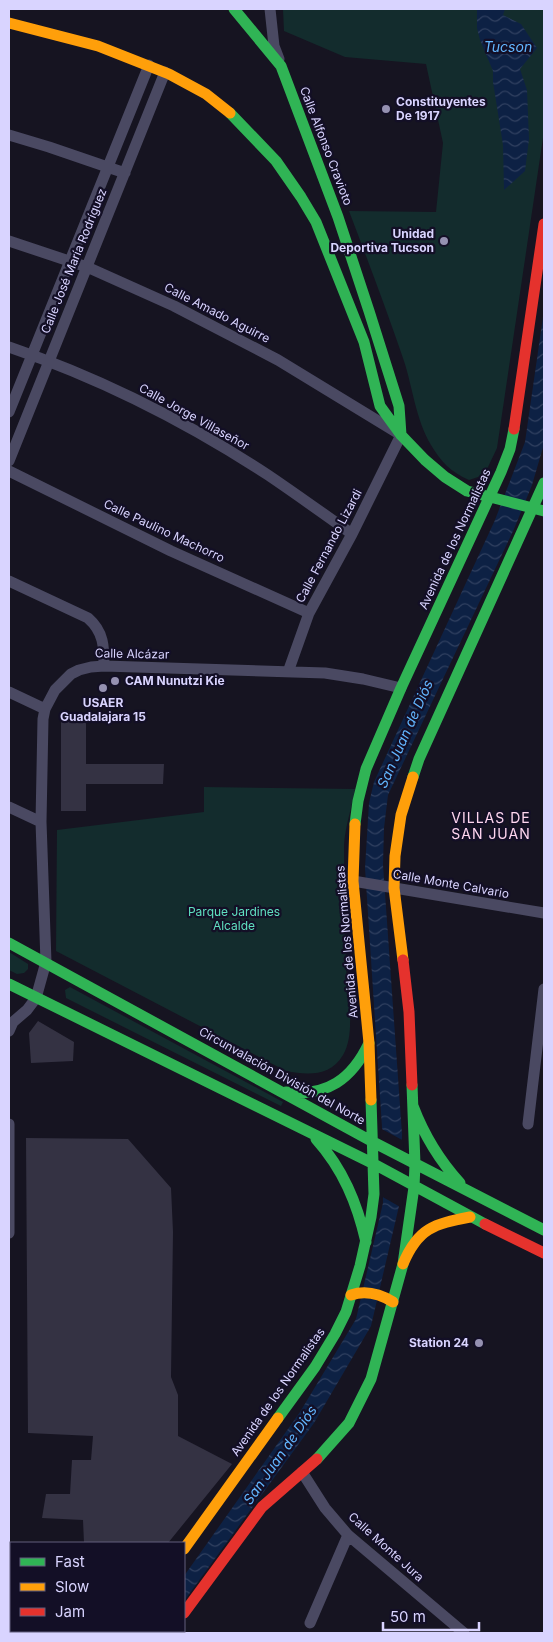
<svg xmlns="http://www.w3.org/2000/svg" width="553" height="1642" viewBox="0 0 553 1642" font-family="Inter,sans-serif">
<style>
.green{fill:#132c2d}
.water{fill:url(#water-waves)}
.pier{fill:#161421}
.building{fill:#343243}
.lines{fill:none;stroke-linecap:round;stroke-linejoin:round}
.street{stroke:#4a4962;stroke-width:11}
.fast{stroke:#30b455;stroke-width:11}
.slow{stroke:#ff9f0a;stroke-width:11}
.jam{stroke:#e5322d;stroke-width:11}
.poi-dot{fill:#9591b1;stroke:#130f26;stroke-width:2}
.labels{text-anchor:middle;stroke-width:4.5;stroke-linejoin:round;paint-order:stroke}
.poi-label{font-size:12px;font-weight:bold;fill:#d9d4ff;stroke:#130f26;text-anchor:start}
.street-label{font-size:12px;fill:#d9d4ff;stroke:#130f26}
.park-label{font-size:12px;fill:#5fe0c0;stroke:#130f26}
.water-label{font-size:14px;font-style:italic;fill:#62b6ff;stroke:#130f26}
.neighbourhood-label{font-size:14px;letter-spacing:1px;fill:#ffd6f0;stroke:#130f26}
</style>
<defs>
<pattern id="water-waves" width="16" height="10" patternUnits="userSpaceOnUse" patternTransform="scale(1.25)"><rect width="16" height="10" fill="#0d2144"/><path d="M0 5q4-4 8 0t8 0" fill="none" stroke="#304060"/></pattern>
</defs>
<rect width="100%" height="100%" fill="#161421"/>
<path class="green" d="M283 9H544V131L497 448 488 467 481 476 469 480C451 472 441 462 431 445 416 420 413 389 404 361 387 311 368 261 349 211L436 212 443 143 426 64 345 57 284 31Z
M204 787 355 789C352 807 345 827 344 845 344 885 345 925 346 964 346 991 357 1031 343 1055 330 1077 307 1075 286 1071L56 951 57 830 204 812Z
M9 952 28 964V969L24 973 17 974 9 970Z
M70 987 283 1102 281 1106 66 998 65 990Z"/>
<path class="water" d="M477 9H505L503 15 521 24 537 48 520 69 527 90 529 139 525 171 504 190 503 145 493 82V71L480 40 477 28Z
M544 310V444L532 485 514 529 388 795 384 828 383 865 402 1134 399 1206 371 1326 314 1423 184 1601V1576L300 1412 356 1319 383 1203 382 1127 365 868 369 803 374 782 495 520 525 442Z"/>
<path class="pier" d="M380 1128 404 1141 402 1208 381 1196Z"/>
<path class="building" d="M61 722H86V764H164L163 784H86V811H61Z
M38 1021 74 1042 73 1061 31 1063 29 1033Z
M26 1138 128 1139 171 1188 173 1232 171 1377 178 1395V1436L232 1464 168 1543H84L83 1520 42 1518 46 1494H70L72 1460H91L93 1436 28 1433Z"/>
<g class="lines">
<path class="street" d="M270 9 274 46 279 59
M9 135 49 147 125 173
M9 241 87 267 174 306 278 360 401 435 352 534 309 613 288 672
M9 347C100 378 187 422 268 475 296 494 324 514 352 534
M9 412 149 65
M9 461 165 72
M9 471 171 551 309 613
M9 581 88 618C104 632 104 647 104 666
M9 692 45 709
M9 807 41 822
M353 881 544 913
M9 1031 13 1022 27 1010 36 998 46 962 41 822 43 719 45 709 55 690 71 674 79 670 91 667 104 666 325 673 363 679 401 688
M9 1124V1233
M528 1124 544 989
M302 1472 325 1508 348 1535 464 1633
M310 1623 348 1535"/>
<path class="fast" d="M234 9 281 66 338 217 369 311 399 406 401 435
M230 113 276 161 301 197 316 222 364 342 380 406 401 435 425 460 445 477 467 491 544 511
M413 777 419 759 544 483
M355 824 358 801 366 769 401 688 501 472 510 449 514 429
M9 943 373 1142 544 1230
M9 984 374 1164 485 1224
M286 1092C327 1097 352 1079 369 1043
M413 1106C424 1135 439 1160 460 1183
M316 1139C343 1169 357 1203 366 1242
M278 1418 315 1367 335 1334 346 1312 360 1266 371 1217 374 1194 371 1100
M317 1459 349 1423 371 1379 403 1264 414 1187 415 1164 412 1085"/>
<path class="slow" d="M9 23 98 46 169 74 206 94 230 113
M355 824 353 881 369 1043 371 1100
M403 960 394 888 395 856 401 815 413 777
M403 1264C418 1228 434 1224 470 1217
M351 1295C366 1290 380 1294 393 1302
M184 1549 278 1418
M123 1633 125 1631"/>
<path class="jam" d="M514 429 544 224
M403 960 409 1012 412 1085
M485 1224 544 1253
M184 1613 262 1507 317 1459
M169 1633 171 1631"/>
</g>
<g class="poi-dot">
<circle cx="386" cy="109" r="5"/>
<circle cx="444" cy="241" r="5"/>
<circle cx="115" cy="681" r="5"/>
<circle cx="103" cy="688" r="5"/>
<circle cx="479" cy="1343" r="5"/>
</g>
<g class="labels">
<g class="poi-label">
<text x="396" y="106">Constituyentes<tspan x="396" dy="14">De 1917</tspan></text>
<text x="434" y="238" text-anchor="end">Unidad<tspan x="434" dy="14">Deportiva Tucson</tspan></text>
<text x="125" y="685">CAM Nunutzi Kie</text>
<text x="103" y="707" text-anchor="middle">USAER<tspan x="103" dy="14">Guadalajara 15</tspan></text>
<text x="469" y="1347" text-anchor="end">Station 24</text>
</g>
<g class="street-label">
<text transform="translate(326 146) rotate(69)" y="4">Calle Alfonso Cravioto</text>
<text transform="translate(74 261) rotate(-68)" y="4">Calle José María Rodríguez</text>
<text transform="translate(217 313) rotate(27)" y="4">Calle Amado Aguirre</text>
<text transform="translate(194 417) rotate(29)" y="4">Calle Jorge Villaseñor</text>
<text transform="translate(164 531) rotate(25)" y="4">Calle Paulino Machorro</text>
<text transform="translate(455 539) rotate(-65)" y="4">Avenida de los Normalistas</text>
<text transform="translate(329 546) rotate(-62)" y="4">Calle Fernando Lizardi</text>
<text transform="translate(132 654) rotate(1)" y="4">Calle Alcázar</text>
<text transform="translate(451 884) rotate(10)" y="4">Calle Monte Calvario</text>
<text transform="translate(347 942) rotate(-95)" y="4">Avenida de los Normalistas</text>
<text transform="translate(282 1076) rotate(29)" y="4">Circunvalación División del Norte</text>
<text transform="translate(278 1392) rotate(-55)" y="4">Avenida de los Normalistas</text>
<text transform="translate(386 1547) rotate(42)" y="4">Calle Monte Jura</text>
</g>
<g class="park-label">
<text x="234" y="916">Parque Jardines<tspan x="234" dy="14">Alcalde</tspan></text>
</g>
<g class="water-label">
<text x="508" y="52">Tucson</text>
<text transform="translate(405 734) rotate(-66)" y="5">San Juan de Diós</text>
<text transform="translate(280 1455) rotate(-55)" y="5">San Juan de Diós</text>
</g>
<g class="neighbourhood-label">
<text x="491" y="823">VILLAS DE<tspan x="491" dy="16">SAN JUAN</tspan></text>
</g>
</g>
<rect width="553" height="1642" fill="none" stroke="#d9d4ff" stroke-width="20"/>
<rect x="10" y="1542" width="175" height="90" fill="#130f26" stroke="#625e7d"/>
<rect x="20" y="1558" width="25" height="8" fill="#30b455" stroke="#625e7d"/>
<text x="55" y="1567" font-size="15" fill="#d9d4ff">Fast</text>
<rect x="20" y="1583" width="25" height="8" fill="#ff9f0a" stroke="#625e7d"/>
<text x="55" y="1592" font-size="15" fill="#d9d4ff">Slow</text>
<rect x="20" y="1608" width="25" height="8" fill="#e5322d" stroke="#625e7d"/>
<text x="55" y="1617" font-size="15" fill="#d9d4ff">Jam</text>
<path d="M383 1622v8h96v-8" fill="none" stroke="#d9d4ff" stroke-width="2.5"/>
<text x="390" y="1622" font-size="15" fill="#d9d4ff" stroke="#130f26" stroke-width="4" paint-order="stroke">50 m</text>
</svg>
